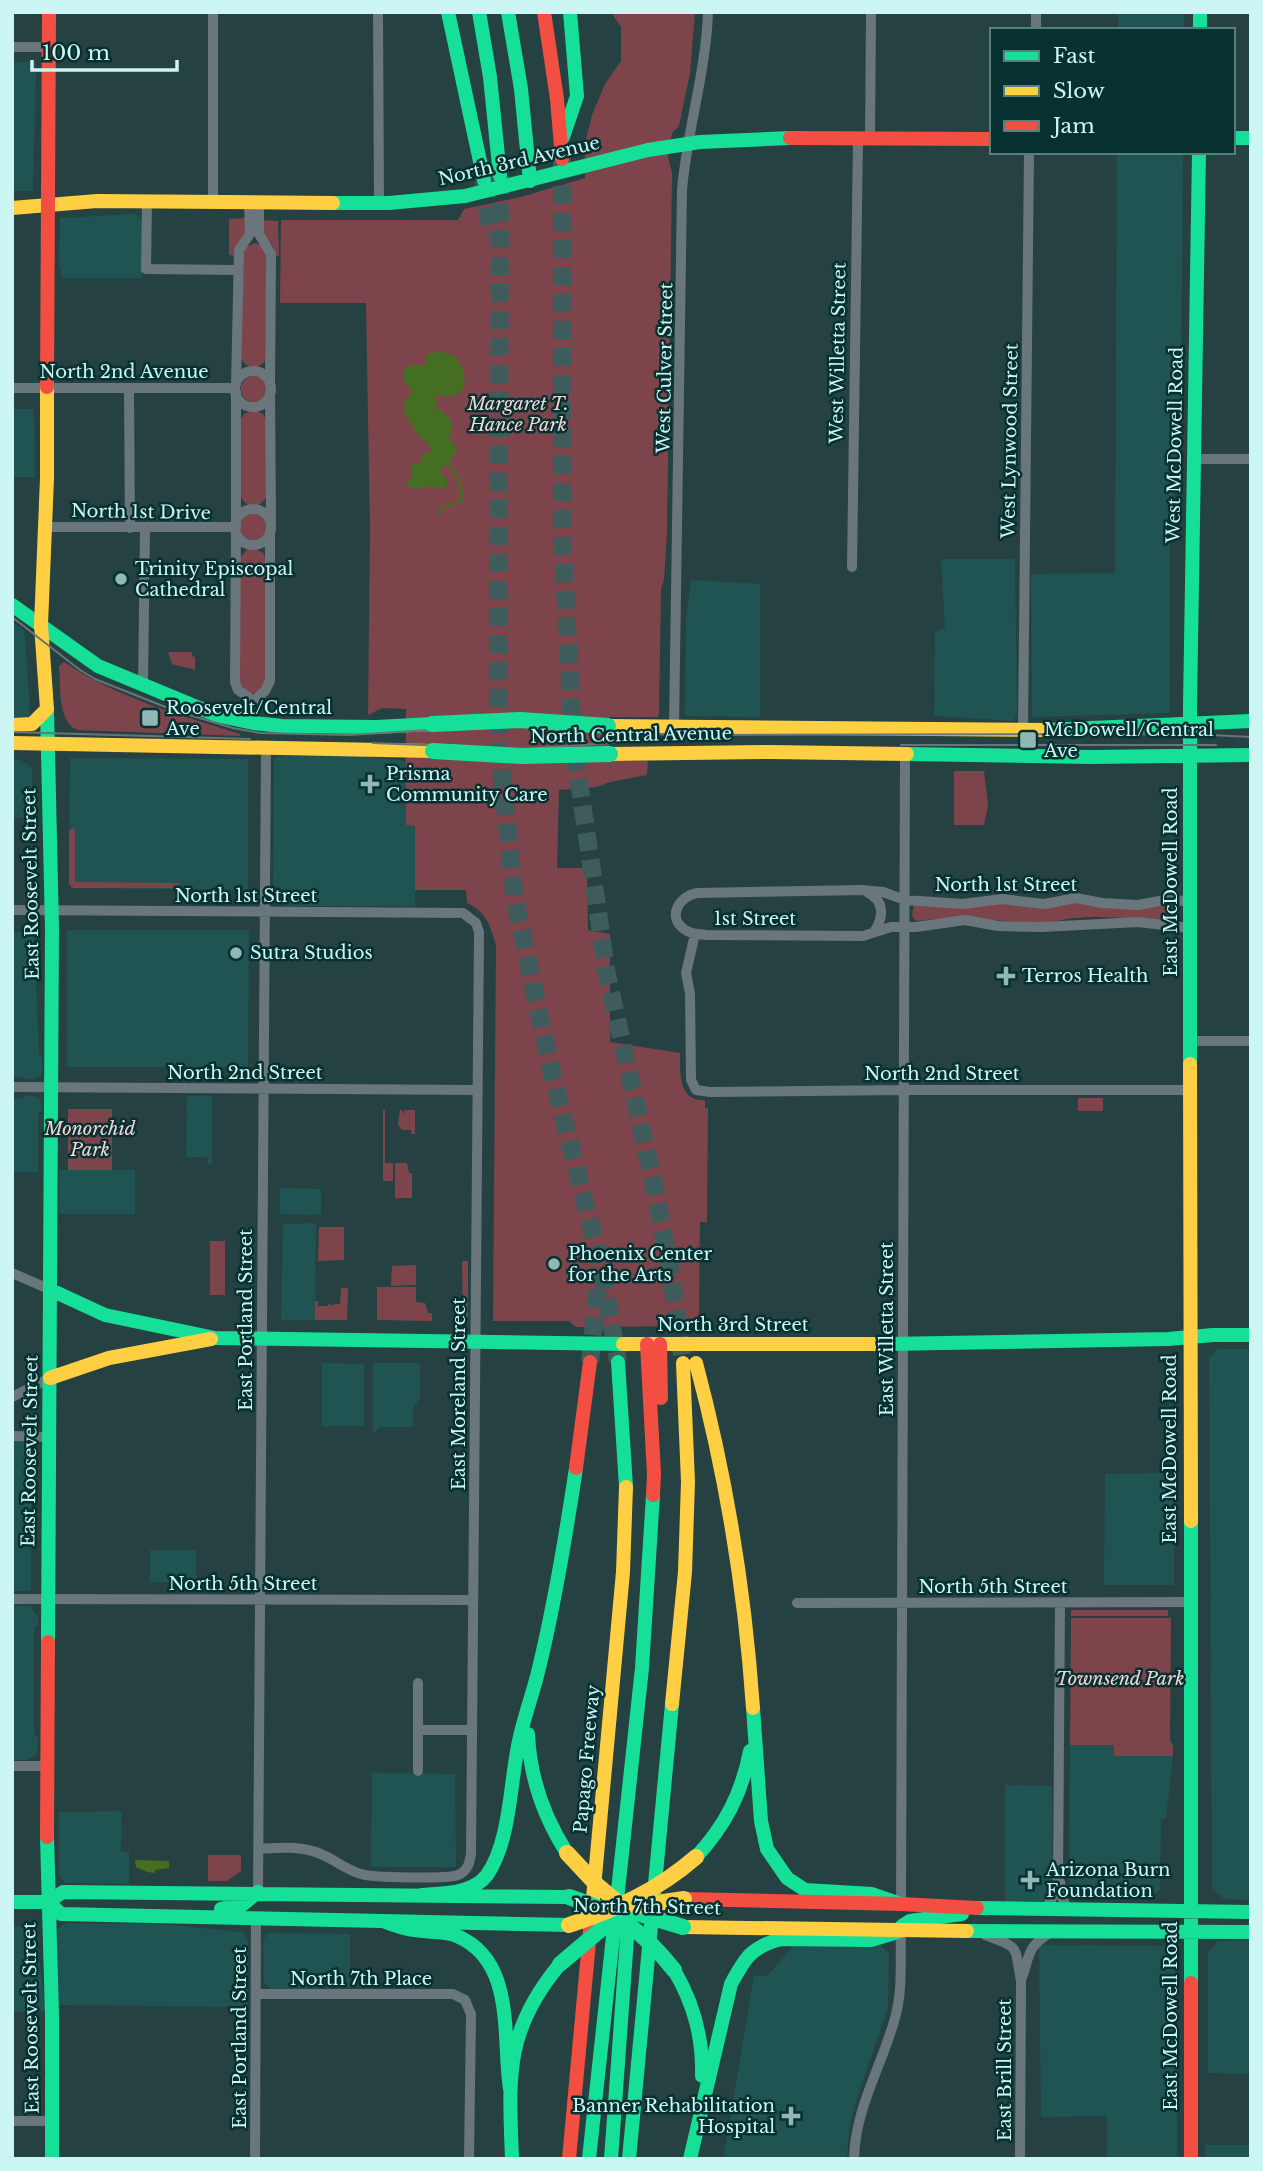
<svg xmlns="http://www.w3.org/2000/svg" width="1263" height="2171" viewBox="0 0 1263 2171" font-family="'Libre Baskerville',serif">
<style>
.built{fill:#1f5453}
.green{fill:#7d444c}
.water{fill:#446f22}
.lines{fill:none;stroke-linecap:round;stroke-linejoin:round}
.stream{stroke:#446f22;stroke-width:2.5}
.highway-tunnel{stroke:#3f5c5c;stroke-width:18;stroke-dasharray:18 9;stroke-linecap:butt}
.street{stroke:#69767c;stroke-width:10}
.fast{stroke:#16e098;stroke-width:14}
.slow{stroke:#ffcf43;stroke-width:14}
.jam{stroke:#f24e42;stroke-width:14}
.tram{stroke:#677578;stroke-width:2}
.fast-bridge{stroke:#16e098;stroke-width:16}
.slow-bridge{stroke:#ffcf43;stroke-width:16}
.poi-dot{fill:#91b7b5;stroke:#073130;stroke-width:2.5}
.labels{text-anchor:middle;stroke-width:5;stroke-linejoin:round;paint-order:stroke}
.street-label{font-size:18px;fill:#cbf6f4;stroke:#073130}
.park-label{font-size:18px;font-style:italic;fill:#f6d5d7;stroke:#073130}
.poi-label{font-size:18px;fill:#cbf6f4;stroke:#073130;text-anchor:start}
</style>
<rect width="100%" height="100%" fill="#264141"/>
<path class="built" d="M1118 12H1184V30H1118Z
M12 62H36L33 191H12Z
M1117 152H1183L1181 415 1170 535V713L1032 717 1031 574 1115 573Z
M135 214 142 220V278H63L59 263 60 218Z
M12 409H34L35 477H12Z
M941 559H1015L1017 715 1013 721 934 716 935 632 945 628Z
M691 580 760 584V717L685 716 686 621Z
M12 622 23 629 25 636 30 714 29 717 12 721Z
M356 755 406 761V825H415V906H286L278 903 273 893 274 759 277 756Z
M70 758 248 759V890L72 888 69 885Z
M12 759H19L32 768 33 818H12Z
M67 930H249L248 1067H67Z
M12 932H34L39 1054 42 1057V1069L41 1075 33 1080 12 1076Z
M26 1095 38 1097 42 1105V1110L38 1114V1172H12V1099L23 1098Z
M187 1096H212V1164H208L207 1157H186Z
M59 1170H135V1214H59Z
M280 1188 321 1189V1215L280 1214Z
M316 1223 315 1320H281L283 1224Z
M1217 1349H1251V1900L1224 1899 1212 1889 1209 1358Z
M322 1363 364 1364V1426H322Z
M373 1363H420V1398L413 1408V1427H380L373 1434Z
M12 1441 32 1442 31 1590 29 1591H12Z
M1174 1473V1585H1104L1105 1474Z
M150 1550H196V1582H150Z
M12 1606H30L38 1617V1625L34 1627V1734L38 1737V1749L35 1756 27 1760H12Z
M1070 1745H1114V1756H1173L1166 1818 1161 1820 1160 1890 1157 1893 1112 1891 1095 1896H1069Z
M372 1773 455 1774 456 1867H371Z
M1005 1785 1052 1786V1891L1045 1901 1005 1902Z
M122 1811 121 1851 129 1852V1884L66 1883 59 1875V1812Z
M66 1923 160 1924 242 1932 248 1940V2007L57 2005 58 1934V1928Z
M12 1926H25L36 1937 46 2011 12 2012Z
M273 1933 350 1934V1988L271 1989 267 1986 264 1982 263 1941 267 1934Z
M1251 1940V2074L1208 2073V1953L1218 1941Z
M795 1944 881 1945 889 1955 888 2008 856 2101 849 2130 847 2159H723L754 1976H767Z
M1039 1945 1177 1946V2159H1107V2116L1041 2117Z
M1205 2145H1251V2159H1205Z"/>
<path class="green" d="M611 12H695L690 73 679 126 672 133 668 157 672 173 667 533 664 580 661 589 659 712 658 717H609V761H648L647 775 610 782 597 787 559 790 557 868H587L588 930 610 934V1042L680 1053C680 1072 678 1102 705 1100V1108H708L707 1222H700L699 1326 576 1327 569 1321H493L496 945C490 926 487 912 467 903L466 890H415V826L406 825V709L382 708 368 715 370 530 366 303H280L281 220H458L464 209 521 197 585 178V143L592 115 605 84 621 61V27Z
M247 218 246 234 233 256 229 255V219Z
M261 220 278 221 279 256H275L273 246 264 236Z
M255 243 261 245 267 254 265 361C257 371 247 369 241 358L243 248Z
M241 389a13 13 0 1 1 26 0a13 13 0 1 1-26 0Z
M254 409 263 414 266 420V497C260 509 247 509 241 497L240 421 244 414Z
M240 527a13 13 0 1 1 26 0a13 13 0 1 1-26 0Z
M254 548 263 553 266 561V682L259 693C248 695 246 691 239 684L240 558 247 549Z
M168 652H192V656L195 657V670L172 664Z
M64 662C117 698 180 715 240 734V736L77 730C57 721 61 686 59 666Z
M954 771H984L988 805 984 825H954Z
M75 828V882L179 883 177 888H72L69 884V830Z
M1073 901 1171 902 1176 905 1179 914 1174 922C1133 919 1088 912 1048 923L947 918 916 921 912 916 914 904Z
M1078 1098H1103V1111H1078Z
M68 1109H112V1170H68Z
M383 1110H385V1163H393V1181H383Z
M400 1110H402L403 1114 405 1110H415V1134H411V1130H402L398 1125Z
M395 1163H407L409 1173H412V1198H395Z
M319 1227H344V1260L318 1261Z
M210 1241H225V1295H210Z
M462 1261H468V1317L463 1319Z
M416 1265V1285L391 1286 392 1266Z
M377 1287H416V1302L425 1303 428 1313H432V1321L377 1320Z
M341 1288H348L347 1320H315V1301H318V1306H328V1303L331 1305 340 1304Z
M1071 1610H1168V1616H1071Z
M1071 1618H1171L1170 1740 1173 1746V1756H1114V1745H1070Z
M208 1855H241V1871L227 1881H208Z"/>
<path class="water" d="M436 351 454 355C471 375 469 403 437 395L434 397 438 404 435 408 436 410 440 409 452 421V432L447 439 452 440 457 450 446 467 443 465 440 472 447 480 446 489 431 486 415 489 407 486V483L413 474 410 471 412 463 418 464 422 460 423 452 429 454 431 448 417 433 403 411 405 401 412 392C406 382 398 377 407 366L425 365 427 361 425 356Z
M135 1860 169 1861V1868L155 1870V1873L147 1872 136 1867Z"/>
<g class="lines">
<path class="stream" d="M437 513 443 507 461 502C464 490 456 474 449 464"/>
<path class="highway-tunnel" d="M562 159V527L573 740 607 975 652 1175 671 1273 683 1363
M500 176 498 740 515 900 552 1073 600 1261 618 1361
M484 180 491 235
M590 1362 598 1285"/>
<path class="street" d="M213 12V202
M378 12 379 203
M1036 30V12
M12 47H49
M870 139 871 12
M147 202 146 269 238 270
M259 202V234L271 254 270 385
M235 389a18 18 0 1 1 36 0a18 18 0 1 1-36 0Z
M236 385 239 250 250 234 249 202
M12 388H235
M129 388 130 528
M236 392V524
M270 393 271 524
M1195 459H1251
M235 527a18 18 0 1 1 36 0a18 18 0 1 1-36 0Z
M45 527H236
M236 531 235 682 238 690 254 701
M852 567 858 139
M143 687 145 528
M254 701 265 691 270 681V531
M674 727 682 190C687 130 706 72 708 12
M1023 730 1029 152
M867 892C885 901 884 917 874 932
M1190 901 1165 900 1138 905 1102 903 1076 898 1044 904 1002 899 963 904 905 900 883 892 863 890 697 893C679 896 667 917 684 929 690 934 698 934 706 935L863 936 891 927H916L965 920 998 926 1042 927 1138 922 1190 928
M12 910 463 913 476 923 479 932 471 1853C470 1862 468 1871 458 1875 447 1879 373 1878 361 1874 343 1869 330 1855 312 1851 294 1846 276 1848 258 1849
M695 934 686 973 690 993 691 1080 696 1090 710 1092 904 1090H1190
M1190 1041H1251
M12 1087 478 1090
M12 1273 51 1290
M12 1397 50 1378
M12 1436 49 1437
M12 1599 473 1600
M797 1603 1190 1602
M418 1683V1771
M418 1730H472
M12 1766H48
M1060 1882 1063 1900 1068 1910
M258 1892 266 747
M901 1904 905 754
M1045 1910 1054 1895 1058 1878 1060 1603
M985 1935C1021 1948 1014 1945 1021 1981L1020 2159
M1021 1980C1030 1957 1026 1947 1050 1933
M256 1994H453L465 2000 471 2014 469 2159
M12 2121H52
M255 2159 256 1918
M854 2159C855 2108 882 2066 895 2018 903 1990 900 1960 901 1931"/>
<path class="fast" d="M448 12 484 180
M479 12 490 77 500 176
M508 12 521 89 530 181
M1200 12V30
M563 137 577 96 570 12
M1233 138H1251
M333 203H389L465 196 648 150 700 142 790 138
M12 605 98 666 216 715 253 723 282 726 377 727 432 724
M47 709 52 928 48 1642
M1046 730 1251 721
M907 754 1091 757 1251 755
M1190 1064V706L1199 152
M51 1290 105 1315 215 1338 623 1344
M885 1344 1168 1339 1213 1335H1251
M618 1362 626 1487
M1191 1521V1983
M753 1708 761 1821 767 1849 787 1878 805 1890 872 1894 901 1904
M528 1734C530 1778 543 1816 567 1853
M47 1837 52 2015V2159
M696 1857C725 1826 742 1793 750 1751
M422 1895C443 1893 473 1894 487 1875 510 1842 510 1785 518 1746 523 1719 533 1694 539 1668 555 1602 566 1535 576 1468
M12 1902H48L63 1892 569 1897
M48 1902 61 1914 569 1925
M977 1908 1251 1912
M221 1909 242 1905 258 1892
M383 1921C393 1925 403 1929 414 1930 428 1933 443 1930 457 1936 516 1961 502 2037 510 2089
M901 1931 902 1926 910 1921 962 1914
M967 1931 1251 1932
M674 1970C694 2004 703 2037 702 2076
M512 2159C509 2077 504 2031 560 1964
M589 2159 642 1668 653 1495
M611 2159 629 1911
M629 2159 672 1704
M690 2159 731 1984C745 1958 751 1947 781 1939L871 1940 901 1931"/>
<path class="slow" d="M12 208 97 201 333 203
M41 625 47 478V387
M12 725 32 724 47 709 41 625
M608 726 1046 730
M12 743 433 751
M610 754 770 752 907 754
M1190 1064 1191 1521
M623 1344H885
M696 1363C726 1475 745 1592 753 1708
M50 1378 109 1358 211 1339
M672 1704 685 1572 688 1482 683 1363
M683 1927 967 1931
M590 1931 623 1572 626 1487"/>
<path class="jam" d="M544 12 557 99 562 159
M790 138 992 139
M47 387 49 12
M647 1344 654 1474 653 1495
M660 1344 661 1398
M576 1468 590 1362
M47 1837 48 1642
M684 1899 901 1904 977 1908
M1191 1983V2159
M569 2159 590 1931"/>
<path class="tram" d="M12 617 80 670 95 679 173 710 233 728 260 733 349 735 510 725 673 735 1190 734 1251 737
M12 732 250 739
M373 743 525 749 635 741
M901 745H1216"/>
<path class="fast-bridge" d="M432 724 520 720 608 726
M433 751 521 756 610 754
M569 1897C617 1912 643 1931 674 1970
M627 1910 683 1927
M560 1964 618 1915"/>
<path class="slow-bridge" d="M567 1853 596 1884 622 1906
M636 1906 684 1899
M569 1925C617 1909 658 1890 696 1857"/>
</g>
<g class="poi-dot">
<circle cx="121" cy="579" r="7"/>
<rect x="141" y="709" width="18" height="18" rx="3.5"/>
<rect x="1019" y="731" width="18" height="18" rx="3.5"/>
<path d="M366.5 773.5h7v7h7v7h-7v7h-7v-7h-7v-7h7z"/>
<circle cx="236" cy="953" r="7"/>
<path d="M1002.5 965.5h7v7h7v7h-7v7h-7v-7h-7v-7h7z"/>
<circle cx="554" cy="1264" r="7"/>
<path d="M1026.5 1869.5h7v7h7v7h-7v7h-7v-7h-7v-7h7z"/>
<path d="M787.5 2105.5h7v7h7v7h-7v7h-7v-7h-7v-7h7z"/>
</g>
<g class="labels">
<g class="street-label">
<text transform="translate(519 161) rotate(-13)" y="6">North 3rd Avenue</text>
<text transform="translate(838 353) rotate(-89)" y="6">West Willetta Street</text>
<text transform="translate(665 368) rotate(-89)" y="6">West Culver Street</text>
<text x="124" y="378">North 2nd Avenue</text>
<text transform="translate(1010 441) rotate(-89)" y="6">West Lynwood Street</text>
<text transform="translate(1175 445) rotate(-89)" y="6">West McDowell Road</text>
<text transform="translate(141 512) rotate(1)" y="6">North 1st Drive</text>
<text transform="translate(631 735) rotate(-1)" y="6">North Central Avenue</text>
<text transform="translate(1171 882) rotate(-90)" y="6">East McDowell Road</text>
<text transform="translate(31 884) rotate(-91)" y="6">East Roosevelt Street</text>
<text x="1006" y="891">North 1st Street</text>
<text x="246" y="902">North 1st Street</text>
<text x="755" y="925">1st Street</text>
<text x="245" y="1079">North 2nd Street</text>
<text x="942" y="1080">North 2nd Street</text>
<text transform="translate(246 1320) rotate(-90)" y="6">East Portland Street</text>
<text x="733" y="1331">North 3rd Street</text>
<text transform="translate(887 1329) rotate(-90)" y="6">East Willetta Street</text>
<text transform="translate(459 1394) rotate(-90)" y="6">East Moreland Street</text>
<text transform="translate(1170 1449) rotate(-90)" y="6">East McDowell Road</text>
<text transform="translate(30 1451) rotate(-89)" y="6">East Roosevelt Street</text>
<text x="243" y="1590">North 5th Street</text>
<text x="993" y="1593">North 5th Street</text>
<text transform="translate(587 1759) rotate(-85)" y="6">Papago Freeway</text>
<text transform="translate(647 1907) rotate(1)" y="6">North 7th Street</text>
<text x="361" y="1985">North 7th Place</text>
<text transform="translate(1171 2016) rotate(-90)" y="6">East McDowell Road</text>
<text transform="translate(31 2018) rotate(-91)" y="6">East Roosevelt Street</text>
<text transform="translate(240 2038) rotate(-90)" y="6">East Portland Street</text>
<text transform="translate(1005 2070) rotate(-90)" y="6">East Brill Street</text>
</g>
<g class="park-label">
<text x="518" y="410">Margaret T.<tspan x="518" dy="21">Hance Park</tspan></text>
<text x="90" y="1135">Monorchid<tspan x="90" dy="21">Park</tspan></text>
<text x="1120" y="1685">Townsend Park</text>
</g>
<g class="poi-label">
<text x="135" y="575">Trinity Episcopal<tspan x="135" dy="21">Cathedral</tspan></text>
<text x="166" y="714">Roosevelt/Central<tspan x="166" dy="21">Ave</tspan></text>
<text x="1044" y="736">McDowell/Central<tspan x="1044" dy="21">Ave</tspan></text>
<text x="386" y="780">Prisma<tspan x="386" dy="21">Community Care</tspan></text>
<text x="250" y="959">Sutra Studios</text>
<text x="1022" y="982">Terros Health</text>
<text x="568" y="1260">Phoenix Center<tspan x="568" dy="21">for the Arts</tspan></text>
<text x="1046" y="1876">Arizona Burn<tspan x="1046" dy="21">Foundation</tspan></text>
<text x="775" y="2112" text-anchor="end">Banner Rehabilitation<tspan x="775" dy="21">Hospital</tspan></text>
</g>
</g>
<rect width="1263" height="2171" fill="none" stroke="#cbf6f4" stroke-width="28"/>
<rect x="990" y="28" width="245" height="126" fill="#073130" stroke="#55807e" stroke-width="2"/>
<rect x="1004" y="51" width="35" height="10" fill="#16e098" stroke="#55807e" stroke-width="2"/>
<text x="1053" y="63" font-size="21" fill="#cbf6f4">Fast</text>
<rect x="1004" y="86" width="35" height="10" fill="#ffcf43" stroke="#55807e" stroke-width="2"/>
<text x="1053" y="98" font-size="21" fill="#cbf6f4">Slow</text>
<rect x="1004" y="121" width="35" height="10" fill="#f24e42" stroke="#55807e" stroke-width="2"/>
<text x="1053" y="133" font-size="21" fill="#cbf6f4">Jam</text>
<path d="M32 60v10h145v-10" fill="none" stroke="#cbf6f4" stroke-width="3.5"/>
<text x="42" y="60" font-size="21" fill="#cbf6f4" stroke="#073130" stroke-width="5" paint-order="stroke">100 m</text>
</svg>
